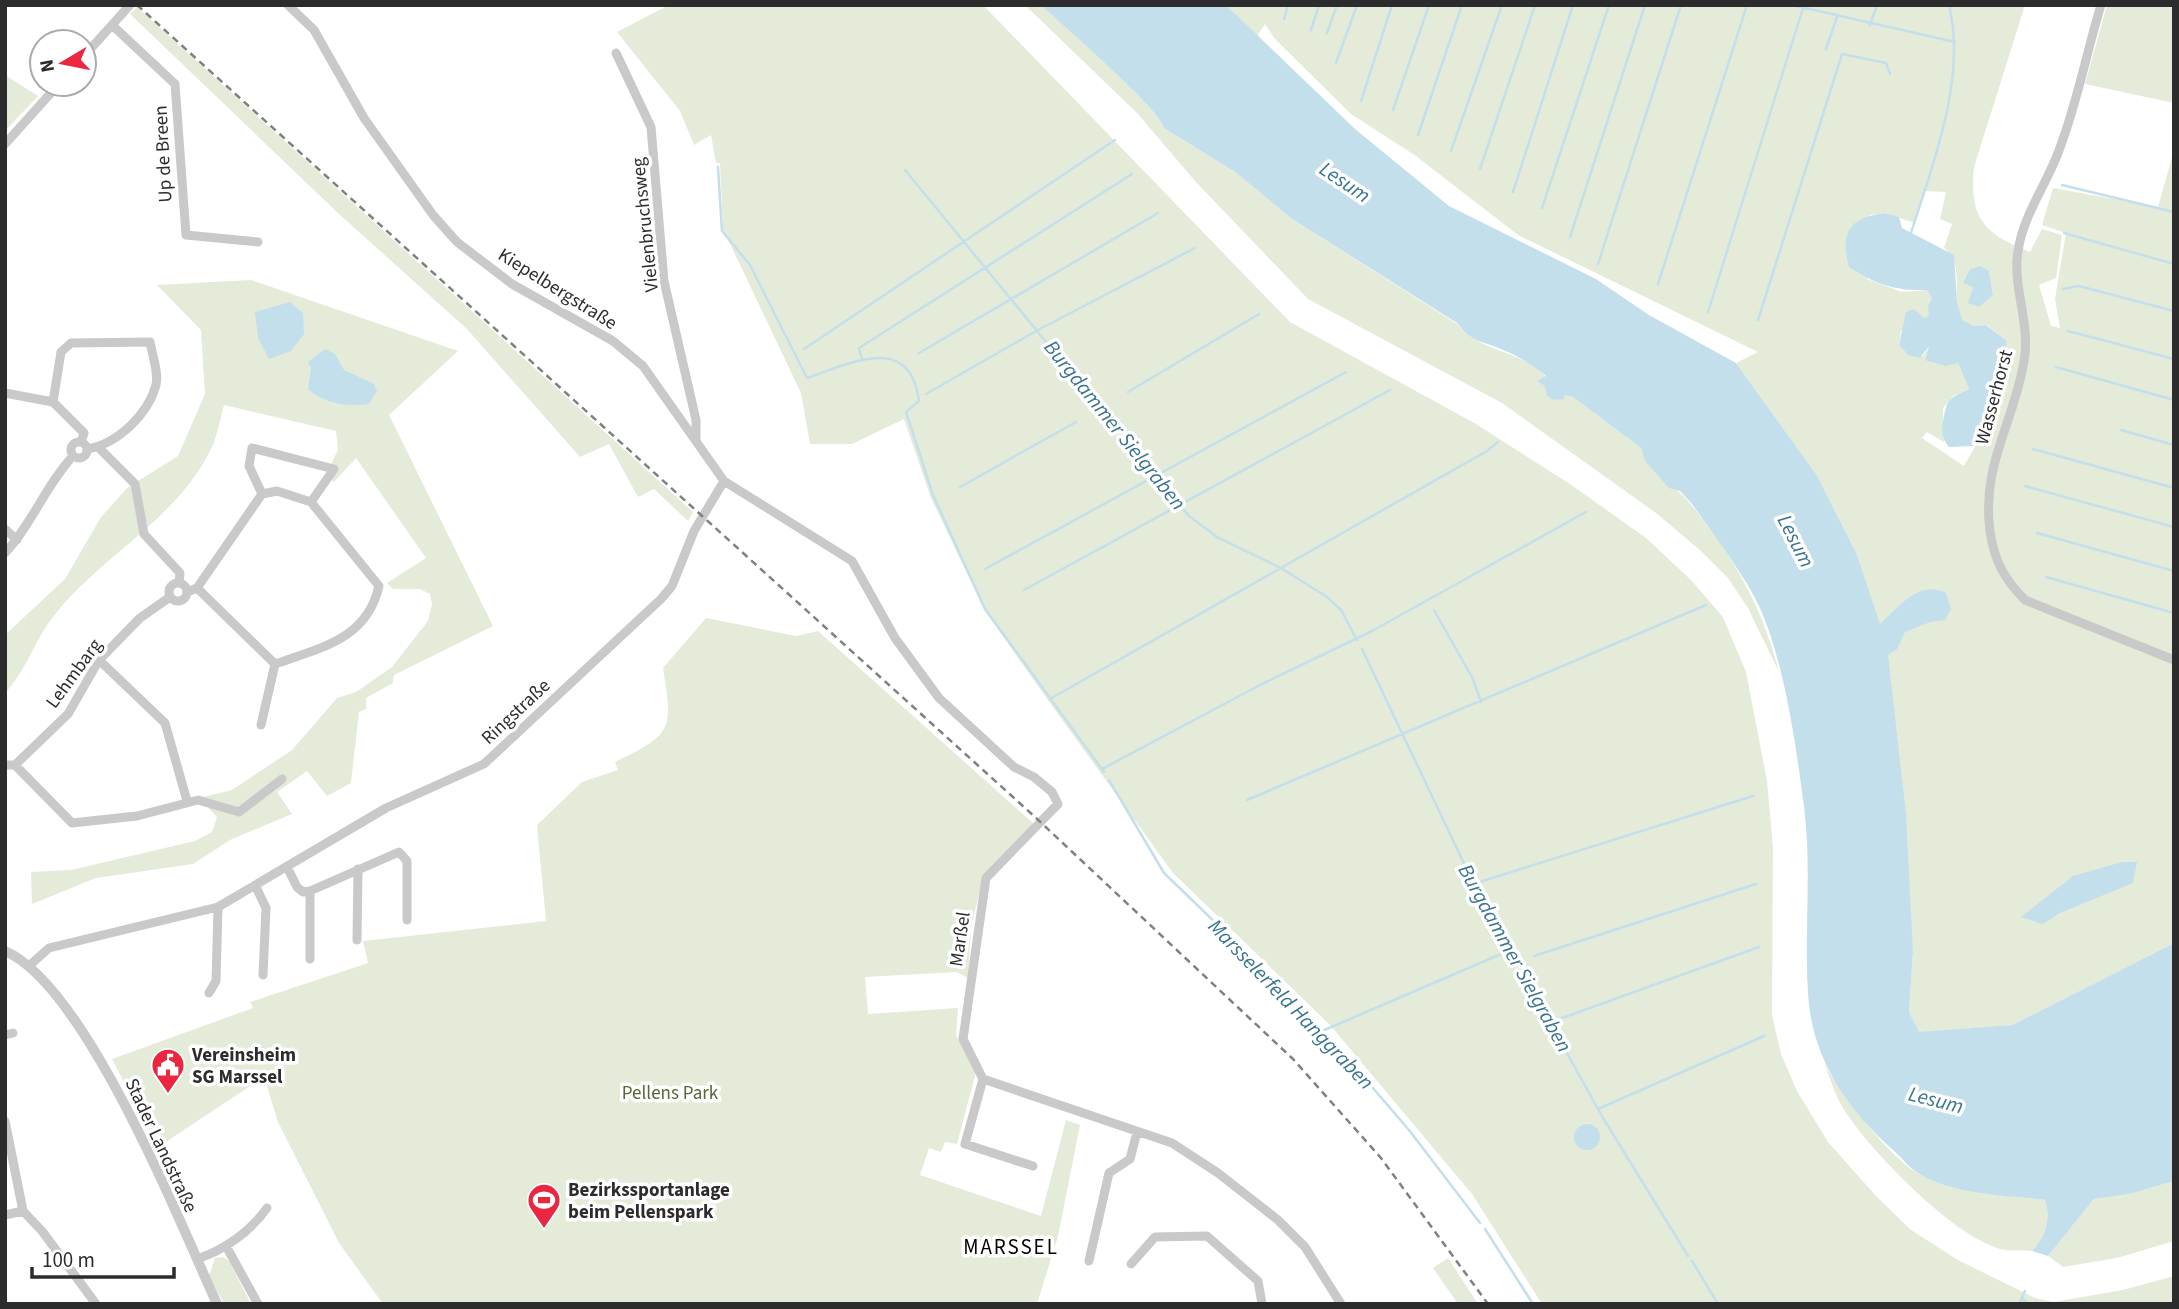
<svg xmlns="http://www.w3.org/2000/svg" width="2179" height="1309" viewBox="0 0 2179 1309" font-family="'Source Sans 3',sans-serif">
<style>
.green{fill:#e4ebd9;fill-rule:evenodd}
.water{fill:#c4dfec}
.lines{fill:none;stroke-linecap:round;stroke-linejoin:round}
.stream{stroke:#c4dfec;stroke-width:2.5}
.minor{stroke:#c9c9c9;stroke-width:9}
.tertiary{stroke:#c9c9c9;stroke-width:10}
.rail{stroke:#818181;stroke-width:2.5;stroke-dasharray:7 5;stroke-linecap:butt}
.labels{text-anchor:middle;stroke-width:7;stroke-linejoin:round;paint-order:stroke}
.street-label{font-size:19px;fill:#2c2c2c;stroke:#fff}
.poi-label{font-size:19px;font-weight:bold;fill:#2c2c2c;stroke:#fff;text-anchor:start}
.park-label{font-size:19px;fill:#526938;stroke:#fff}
.water-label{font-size:21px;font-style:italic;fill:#387491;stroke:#fff}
.neighbourhood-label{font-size:21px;letter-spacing:2px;fill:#000;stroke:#fff}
</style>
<rect width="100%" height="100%" fill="#fff"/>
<path class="green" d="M669 5H983L1290 322 1476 424 1570 484 1646 538 1691 580 1723 617 1746 672 1767 781 1773 848 1772 1015 1781 1054 1797 1091 1828 1142 1876 1196 1911 1230 1958 1260 2035 1298 2053 1302 2123 1290 2174 1276V1304H1542L1472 1194 1330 1025 1173 873 1050 703 985 611 931 498 904 419 852 444H810L801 393 723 229 720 163H716L711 135 694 145 680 111 617 32Z
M1041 5C1062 25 1159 108 1164 128L1235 172 1292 219 1457 324C1476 349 1507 348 1534 367 1548 376 1556 393 1573 397L1641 448C1648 473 1678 486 1693 507 1736 562 1761 604 1779 672L1748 608 1728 578 1701 551 1656 513 1502 403 1308 299 1195 181 1137 113 1026 6Z
M1226 5H2025L1974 167C1969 219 1984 234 2030 252L2042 229 2062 235 2056 278 2039 285 2051 326 2060 328 2055 299 2066 233 2042 225 2053 188 2158 207 2174 150V943L2012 1025 1919 1033 1909 1012 1913 952 1816 474 1736 363 1758 352 1518 235 1416 156 1351 114 1275 39 1265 24 1257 36ZM1924 191 1946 192 1940 219 1952 224 1944 248C1966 264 1950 297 1962 321L1974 326 1987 325 2006 340 1990 390 1993 393 1980 438 1964 466 1922 438 1927 432 1944 442 1943 408 1953 396 1969 389 1958 363 1925 359 1929 346 1923 356 1908 355 1899 345 1901 331 1929 316 1932 299 1927 290 1902 292 1867 279 1870 215 1885 213 1915 223ZM1989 271 1993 295 1969 303 1973 287Z
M2107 5H2174V103L2085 84Z
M137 7 693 512 688 521 654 489 638 497 609 444 580 457 467 329 339 214 130 14Z
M5 75 38 96 5 131Z
M251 280 458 351 389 415 493 626 394 675 393 683 366 698V709L359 712 351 783 327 796 307 771 277 792 292 814 230 840 193 864 96 878 32 904 31 872 71 870 195 841 212 832 217 817 199 798 232 790 292 750 337 698 356 692 392 667 428 621 432 604 430 594 420 589H393L387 583 426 558 356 458 334 482 326 474 338 450 336 431 224 405C220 420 217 438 210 451 174 523 96 558 50 621 33 645 25 672 5 693V635L65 579 101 517 127 488 178 456 205 394 201 330 157 285Z
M706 618 796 636 818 631 1034 824 983 877 971 928 968 978 957 972 865 977 868 1014 958 1008 956 1035 976 1072 957 1144 945 1142 941 1152 929 1148 920 1175 1041 1216 1066 1120 1080 1125 1058 1236 1037 1304H383L339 1243 278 1122 264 1077 158 1147 112 1059 253 1008 250 1002 368 963 363 941 546 921 537 825 582 782 618 770 615 762C673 734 673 731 663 668Z
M1824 1063C1840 1093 1893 1163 1923 1176 1962 1193 2003 1195 2045 1200 2051 1219 2046 1236 2032 1251 2023 1250 2014 1251 2005 1250 1958 1242 1868 1149 1843 1108 1835 1095 1830 1078 1824 1063Z
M2174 1181V1241L2117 1258 2063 1267 2048 1256 2094 1199 2130 1194Z
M223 1257 229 1261 251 1304H224L209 1276 215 1258Z
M1448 1258 1478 1304H1458L1433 1268Z"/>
<path class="water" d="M1041 5H1226L1355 129 1449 206 1596 279 1649 315 1736 363 1816 474 1857 555 1880 624C1898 608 1919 579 1946 593L1951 609 1945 620 1930 622 1905 632 1897 649 1888 655 1906 814 1913 952 1909 1012 1919 1032 2012 1025 2174 943V1181L2130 1194 2094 1199 2048 1256 2032 1251C2046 1236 2051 1219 2045 1200 2005 1195 1957 1195 1921 1175 1911 1170 1902 1158 1893 1150 1846 1108 1811 1057 1808 992 1804 930 1812 869 1804 807 1796 745 1783 650 1754 596 1736 564 1713 534 1692 504L1680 491 1669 488 1645 461 1641 448 1573 397 1564 395 1565 399 1554 400 1547 396 1545 386 1537 381 1546 376C1533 366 1519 356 1503 350 1481 340 1473 344 1457 323L1292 219 1235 172 1164 128C1160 109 1062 25 1041 5Z
M1885 213 1899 217 1902 228 1954 255 1957 302 1962 320 1974 326 1986 325 2006 340 2007 350 1999 376 1993 379 1991 400 1980 438 1974 446 1949 447C1942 439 1941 430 1943 421 1948 398 1946 400 1969 389L1958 363 1946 366 1925 360 1929 346 1920 358 1908 355 1899 345 1906 312 1914 309 1924 318 1929 316 1928 306 1932 299 1927 290C1895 291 1877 285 1849 267 1840 232 1849 218 1885 213Z
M1980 266 1989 271 1993 295 1979 307 1968 303 1973 287 1963 283 1970 269Z
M290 302 303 313 304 334 291 351 269 359 258 338 255 312Z
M325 349 335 354 344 370 374 384 377 391 369 404C348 407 325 404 308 389L311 369 308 362Z
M2122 862H2137L2133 883 2060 913 2043 924 2021 917 2073 876Z
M1574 1137a13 13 0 1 1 26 0a13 13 0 1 1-26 0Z"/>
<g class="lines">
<path class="stream" d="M1792 5 1955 42
M1284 19 1288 5
M1870 25 1877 5
M1311 30 1319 5
M1327 33 1337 5
M1826 49 1837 17
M1336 63 1357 5
M1361 101 1392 5
M1393 110 1429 5
M1418 135 1462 5
M1451 151 1502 5
M718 167 722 231 750 265 807 378C849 364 910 331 919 401L906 412 933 495 985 609 1104 772
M1480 169 1535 5
M905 170 1189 516 1217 537 1281 568 1327 597 1341 610 1357 640
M2062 185 2174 212
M1513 192 1573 5
M1542 208 1609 5
M1911 233C1933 164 1967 77 1949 5
M2064 233 2174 264
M1570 237 1645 5
M1598 264 1681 5
M1658 284 1747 5
M2063 289 2079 286 2174 311
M1708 312 1803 8
M1758 320 1842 54 1886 63 1890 74
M2068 331 2174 359
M804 349 1115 140
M919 353 1158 213
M862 359 859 348 1132 174
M2056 367 2174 400
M1128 392 1259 314
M926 394 1038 330 1195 248
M2121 430 2174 445
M2033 449 2174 488
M2025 486 2174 527
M960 487 1076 422
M2037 533 2174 571
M985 569 1346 372
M2046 577 2174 613
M1024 590 1390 390
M1434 610 1473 679 1481 702
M1362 649 1480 897 1603 1118 1688 1256
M1050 699 1487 451 1498 442
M1102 769 1260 685 1372 631 1586 512
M1109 780 1164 873 1250 956 1360 1073 1409 1130 1480 1223
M1247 800 1706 605
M1473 884 1753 796
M1534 956 1756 884
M1551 1022 1759 947
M1322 1031 1508 951
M1598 1109 1764 1036
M1485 1229 1533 1304
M1692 1261 1718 1304
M2022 1298 2028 1304
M2019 1304 2025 1291"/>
<path class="minor" d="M288 5 314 30 364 118 433 215 457 242 512 284 613 341 643 366 724 481 852 561 895 638 939 698 1014 767 1034 777 1052 792 1058 804 986 878 963 1039 983 1079 1172 1143 1218 1173 1278 1220 1305 1247 1341 1304
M2101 5C2086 54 2077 105 2058 153 2046 185 2023 216 2018 251 2012 287 2031 324 2024 361 2014 423 1981 465 1990 531 1994 560 2004 579 2025 600L2174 660
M112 25 175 84 186 235 258 242
M616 53 651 127 664 281 696 420V441
M84 56 130 5
M5 144 59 84
M5 393 53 402
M71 450a8 8 0 1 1 16 0a8 8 0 1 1-16 0Z
M81 442 84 433 53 402 61 352 71 343 150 342C152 354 159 373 156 385 148 414 118 444 87 449
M98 447 135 484 144 534 180 573 179 583
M262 494 249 466 252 448 334 469 311 502
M5 529 17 540
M5 553C32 524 46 485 73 456
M169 592a9 9 0 1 1 18 0a9 9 0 1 1-18 0Z
M197 588 262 494 277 491 311 502 379 586C367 640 319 648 275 664
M187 592 197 588 275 664 261 725
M99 660 165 723 187 801
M5 765H15L68 714 99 660 140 618 170 597
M15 765 72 823 137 816 198 800 239 812 282 779
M287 867 297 887 303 892 310 891 399 852 407 861V920
M255 885 266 908 263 975
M357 940 358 869
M310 959V891
M30 965 49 948 218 907 386 808 484 764 661 599 672 586 694 531 724 481
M209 993 216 981 218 907
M5 1035 13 1033
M983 1079 965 1144 1033 1166
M5 1121 23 1211
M23 1211 42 1231 96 1304
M5 1215 23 1211
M226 1246 258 1304
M197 1259C224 1250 250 1232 267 1208
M1089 1261 1109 1173 1130 1159 1137 1132
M1131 1264 1155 1237 1207 1236 1258 1281 1262 1304"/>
<path class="tertiary" d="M5 951C86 986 179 1221 217 1304"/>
<path class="rail" d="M137 5 1035 817 1293 1059 1381 1158 1488 1304"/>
</g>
<defs>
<symbol id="civic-pin" viewBox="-11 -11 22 30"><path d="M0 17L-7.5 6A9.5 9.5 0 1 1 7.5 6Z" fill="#eb2641" stroke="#fff"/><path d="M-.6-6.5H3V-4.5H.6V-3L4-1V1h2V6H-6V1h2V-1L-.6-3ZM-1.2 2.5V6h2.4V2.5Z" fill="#fff"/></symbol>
<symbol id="stadium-pin" viewBox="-11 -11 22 30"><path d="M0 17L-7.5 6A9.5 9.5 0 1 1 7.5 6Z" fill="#eb2641" stroke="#fff"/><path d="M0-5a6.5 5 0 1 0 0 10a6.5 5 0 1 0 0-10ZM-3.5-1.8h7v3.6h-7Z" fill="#fff"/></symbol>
</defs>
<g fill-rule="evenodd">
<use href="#civic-pin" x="149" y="1046" width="38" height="52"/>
<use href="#stadium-pin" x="525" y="1181" width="38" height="52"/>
</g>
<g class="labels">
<g class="street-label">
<text transform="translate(162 154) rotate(-93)" y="7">Up de Breen</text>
<text transform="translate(644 225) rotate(-96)" y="7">Vielenbruchsweg</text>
<text transform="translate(558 288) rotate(32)" y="7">Kiepelbergstraße</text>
<text transform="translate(1993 397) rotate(-75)" y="7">Wasserhorst</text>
<text transform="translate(73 673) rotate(-54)" y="7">Lehmbarg</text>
<text transform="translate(515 711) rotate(-43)" y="7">Ringstraße</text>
<text transform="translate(959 939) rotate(-82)" y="7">Marßel</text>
<text transform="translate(162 1145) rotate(65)" y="7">Stader Landstraße</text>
</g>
<g class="poi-label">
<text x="192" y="1061">Vereinsheim<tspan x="192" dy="22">SG Marssel</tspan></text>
<text x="568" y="1196">Bezirkssportanlage<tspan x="568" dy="22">beim Pellenspark</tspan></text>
</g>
<g class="park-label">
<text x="670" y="1099">Pellens Park</text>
</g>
<g class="water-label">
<text transform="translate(1345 182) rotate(34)" y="7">Lesum</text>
<text transform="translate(1115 425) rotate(51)" y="7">Burgdammer Sielgraben</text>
<text transform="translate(1796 541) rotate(63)" y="7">Lesum</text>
<text transform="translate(1515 958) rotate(61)" y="7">Burgdammer Sielgraben</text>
<text transform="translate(1291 1004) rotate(46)" y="7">Marsselerfeld Hanggraben</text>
<text transform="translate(1936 1100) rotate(14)" y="7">Lesum</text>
</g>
<g class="neighbourhood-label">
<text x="1011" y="1254">MARSSEL</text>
</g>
</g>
<rect width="2179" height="1309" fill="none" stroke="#2c2c2c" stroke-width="14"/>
<g transform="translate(63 63) rotate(260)"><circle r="33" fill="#ffffff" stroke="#ababab" stroke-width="2"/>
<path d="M0-5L12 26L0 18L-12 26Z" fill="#eb2641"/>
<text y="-10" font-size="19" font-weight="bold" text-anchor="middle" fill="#2c2c2c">N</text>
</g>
<path d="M32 1267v10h142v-10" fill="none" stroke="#2c2c2c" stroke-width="3.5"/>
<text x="42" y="1267" font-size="21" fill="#2c2c2c" stroke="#ffffff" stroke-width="5" paint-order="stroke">100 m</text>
</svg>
